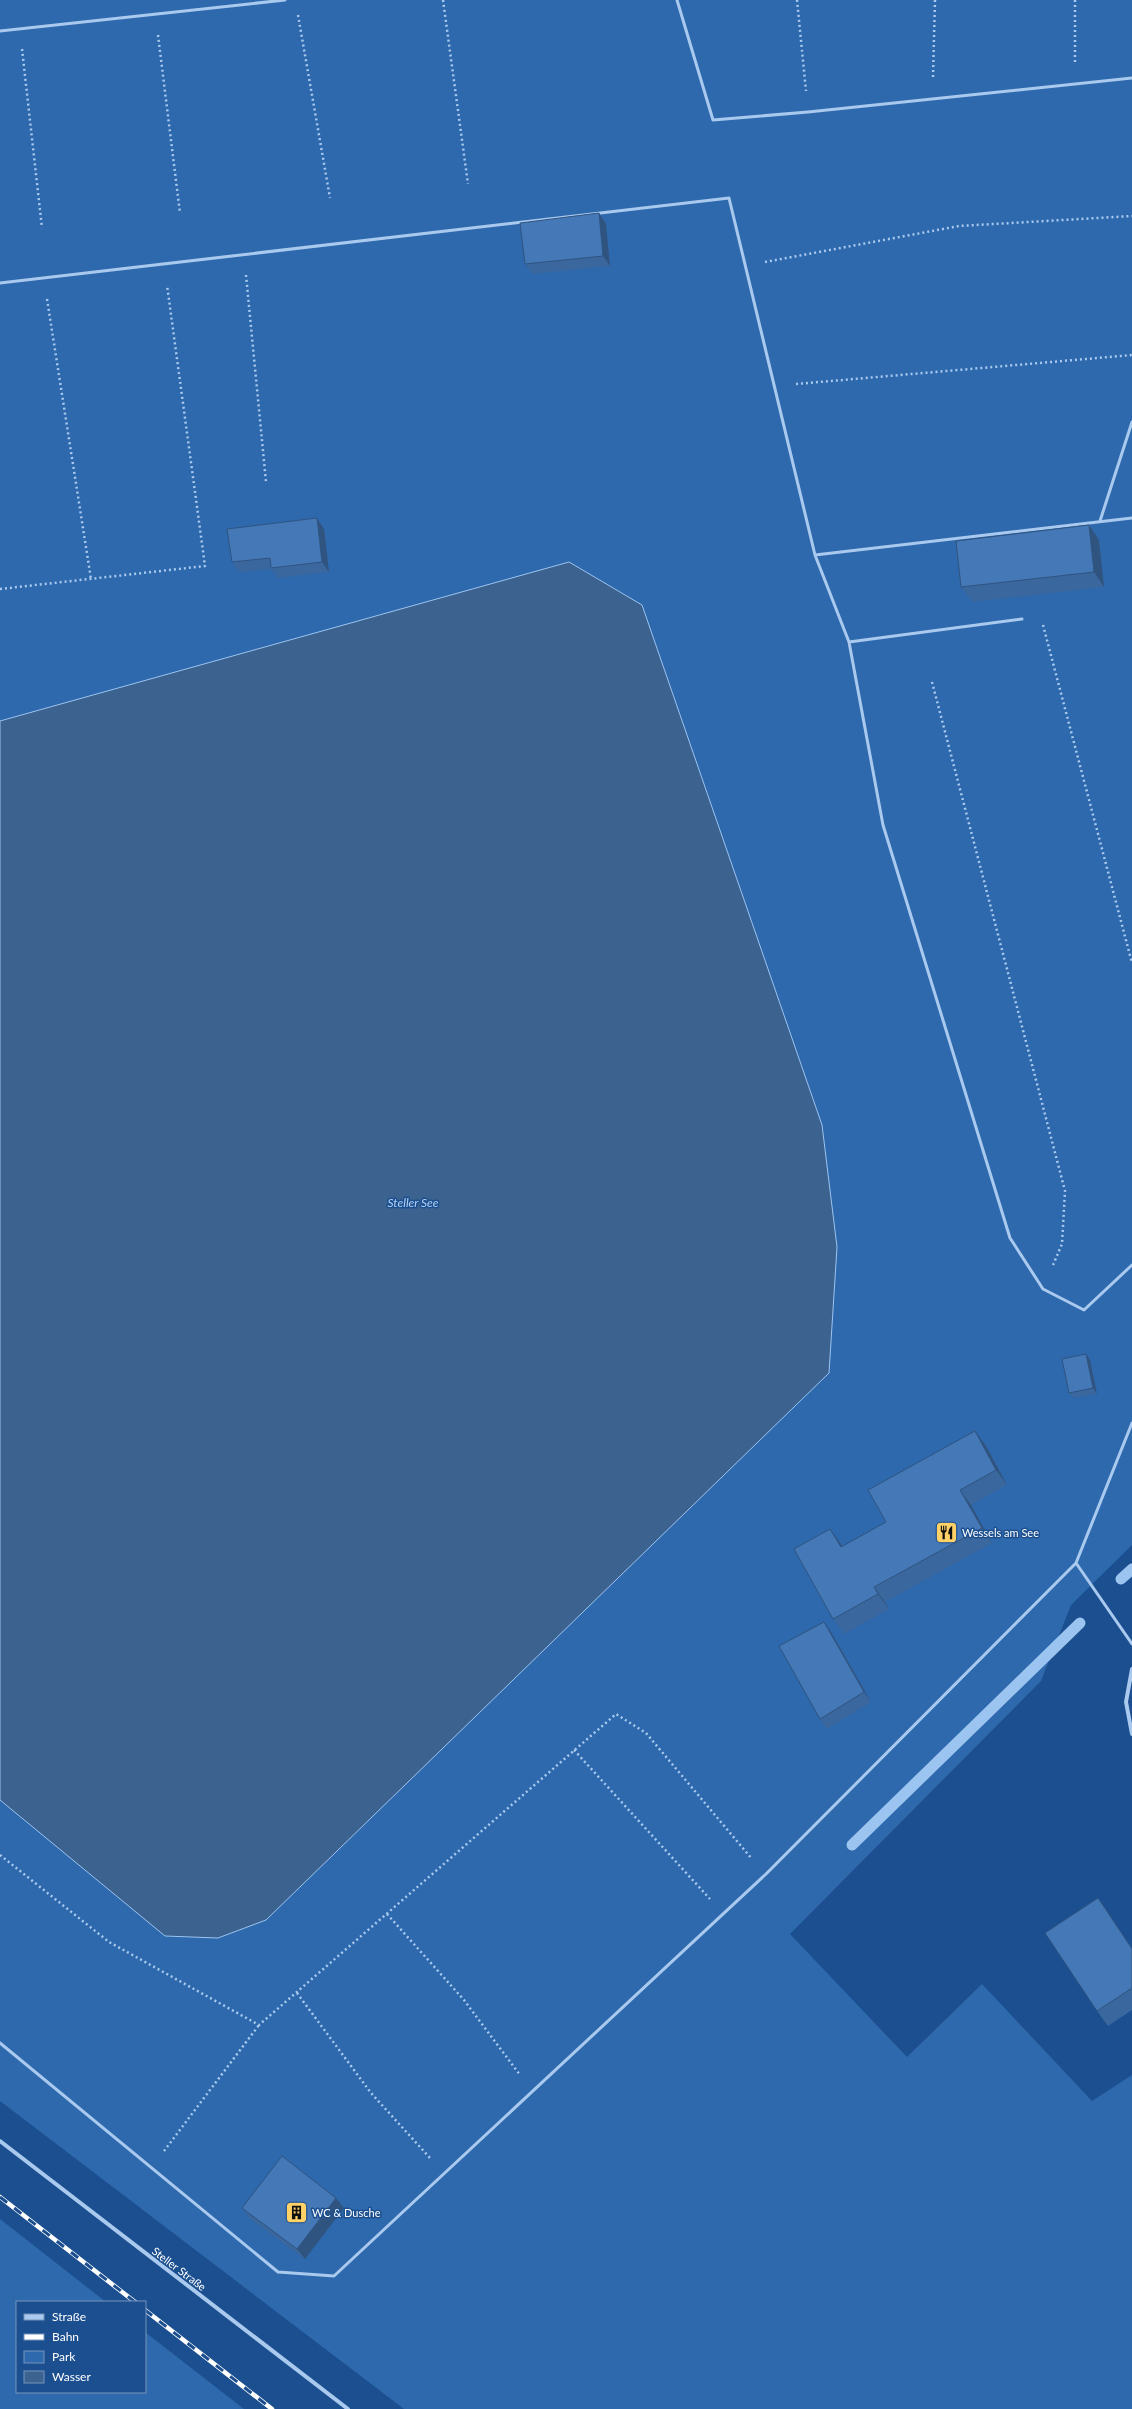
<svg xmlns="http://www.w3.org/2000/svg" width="1132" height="2409" viewBox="0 0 1132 2409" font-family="Lato,sans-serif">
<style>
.green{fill:#2e69ad}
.water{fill:#3c6290;stroke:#9cc4f0}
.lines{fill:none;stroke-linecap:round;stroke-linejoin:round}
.stream{stroke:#9cc4f0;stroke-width:11}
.path{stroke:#a9c9ee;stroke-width:2.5;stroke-dasharray:2 3;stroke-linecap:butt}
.service{stroke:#a9c9ee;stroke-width:3}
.minor{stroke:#a9c9ee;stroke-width:4}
.rail-casing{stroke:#fff;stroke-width:4.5}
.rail{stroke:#1b4f8f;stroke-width:3;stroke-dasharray:9;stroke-linecap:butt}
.wall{fill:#3a679d}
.shaded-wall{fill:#305480}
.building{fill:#4478b7;stroke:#305480}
.labels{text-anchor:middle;stroke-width:3;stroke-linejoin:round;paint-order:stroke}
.poi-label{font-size:11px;fill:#fff;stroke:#1b4f8f;text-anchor:start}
.street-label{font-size:11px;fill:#fff;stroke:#1b4f8f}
.water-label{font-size:12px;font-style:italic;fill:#b5d3f5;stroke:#1b4f8f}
</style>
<rect width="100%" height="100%" fill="#1b4f8f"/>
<path class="green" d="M0 0H1132V1545L1071 1605 1041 1681 790 1934 907 2057 982 1984 1092 2101 1132 2075V2409H404L0 2101Z
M0 2219 106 2302H17V2392H145V2332L244 2409H0Z"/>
<path class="water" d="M569 562 642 605 822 1125 837 1247 829 1373 266 1920 218 1938 165 1936 0 1800V721Z"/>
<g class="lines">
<path class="stream" d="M1121 1579 1132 1569
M852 1845 1080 1623"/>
<path class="path" d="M443 0 468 184
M797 0 806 91
M1075 0V63
M298 15 330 198
M158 35 180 213
M22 49 42 228
M933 77 935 0
M765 262 959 226 1132 216
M246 275 266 482
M47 299 91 579
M796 384 1132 355
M0 589 205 566 167 285
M1043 625 1132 963
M932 682 1065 1191 1062 1244 1053 1265
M574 1750 710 1899
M0 1855 109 1942 259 2025 616 1714 646 1733 752 1859
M387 1914 464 2000 520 2075
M297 1993 371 2093 430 2158
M164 2151 259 2025"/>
<path class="service" d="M677 0 713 120 808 112 1132 78
M0 31 285 0
M0 283 729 198 815 555 849 642 883 825 1010 1238 1043 1289 1084 1310 1132 1265
M1100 521 1132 422
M815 555 1132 518
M849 642 1022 619
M1132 1423 1076 1563 1132 1644
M0 2043 278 2272 334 2276 766 1874 1076 1563"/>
<path class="minor" d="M1132 1669 1126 1702 1132 1734
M0 2141 348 2409"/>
<defs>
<path id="rail" d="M0 2197 135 2302
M145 2310 272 2409"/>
</defs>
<use href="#rail" class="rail-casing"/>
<use href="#rail" class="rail"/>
</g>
<path class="wall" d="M599 213 606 224 610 266 532 274 525 264Z
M1089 525 1099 540 1104 587 972 602 961 587Z
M324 529 329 572 278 578 271 569 239 572 232 562Z
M1086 1354 1090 1360 1097 1394 1073 1398 1069 1393Z
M986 1446 1007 1485 971 1505 992 1543 885 1602 889 1609 844 1634 833 1619 830 1529 842 1546 886 1522Z
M824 1622 831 1632 871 1702 827 1729 820 1719Z
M1098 1898 1132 1948V2010L1108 2026 1097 2011Z
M336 2198 344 2208 305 2259 249 2218 242 2208Z"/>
<path class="shaded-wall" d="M599 213 606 224 610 266 603 256Z
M317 518 324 529 329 572 322 562Z
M1089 525 1099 540 1104 587 1094 572Z
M1086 1354 1090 1360 1097 1394 1093 1388Z
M975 1431 986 1446 1007 1485 996 1470Z
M960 1490 971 1505 992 1543 982 1528Z
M830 1529 841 1544 851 1562 841 1547Z
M874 1587 885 1602 889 1609 878 1594Z
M824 1622 831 1632 871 1702 864 1692Z
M1098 1898 1109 1913 1132 1949Z
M336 2198 344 2208 305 2259 297 2249Z"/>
<path class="building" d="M599 213 603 256 525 264 520 223Z
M317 518 322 562 271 568 270 558 232 562 227 529Z
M1089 525 1094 572 961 587 956 541Z
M1086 1354 1093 1388 1069 1393 1062 1359Z
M975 1431 996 1470 960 1490 982 1528 874 1587 878 1594 833 1619 794 1549 830 1529 841 1547 886 1522 868 1490Z
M824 1622 864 1692 820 1719 779 1646Z
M1098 1898 1132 1949V1988L1097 2011 1045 1933Z
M282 2156 336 2198 297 2249 242 2208Z"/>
<defs>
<symbol id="restaurant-square" viewBox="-11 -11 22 22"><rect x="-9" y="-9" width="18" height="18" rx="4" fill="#ffd166" stroke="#1b4f8f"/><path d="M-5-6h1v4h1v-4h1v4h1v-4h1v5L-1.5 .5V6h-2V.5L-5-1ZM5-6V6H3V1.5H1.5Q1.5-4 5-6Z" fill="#111"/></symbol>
<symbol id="building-square" viewBox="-11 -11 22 22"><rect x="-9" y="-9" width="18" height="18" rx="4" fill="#ffd166" stroke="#1b4f8f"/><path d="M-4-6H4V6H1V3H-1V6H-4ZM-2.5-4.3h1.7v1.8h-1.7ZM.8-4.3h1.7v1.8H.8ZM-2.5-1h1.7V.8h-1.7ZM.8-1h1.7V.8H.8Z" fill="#111"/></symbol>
</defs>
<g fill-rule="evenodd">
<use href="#restaurant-square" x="934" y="1520" width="25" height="25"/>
<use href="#building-square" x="284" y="2200" width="25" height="25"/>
</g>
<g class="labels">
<g class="poi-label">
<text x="962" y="1537">Wessels am See</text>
<text x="312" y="2217">WC &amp; Dusche</text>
</g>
<g class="street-label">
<text transform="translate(179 2269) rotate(37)" y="4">Steller Straße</text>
</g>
<g class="water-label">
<text x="413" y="1207">Steller See</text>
</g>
</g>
<rect x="16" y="2301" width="130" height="92" fill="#1b4f8f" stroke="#7695bc"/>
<rect x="24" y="2314" width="20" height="6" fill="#a9c9ee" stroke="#7695bc"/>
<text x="52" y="2321" font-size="12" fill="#ffffff">Straße</text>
<rect x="24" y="2334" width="20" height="6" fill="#ffffff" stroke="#7695bc"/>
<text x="52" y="2341" font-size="12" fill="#ffffff">Bahn</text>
<rect x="24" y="2351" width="20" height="12" fill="#2e69ad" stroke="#7695bc"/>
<text x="52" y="2361" font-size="12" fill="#ffffff">Park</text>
<rect x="24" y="2371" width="20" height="12" fill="#3c6290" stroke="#7695bc"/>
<text x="52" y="2381" font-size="12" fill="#ffffff">Wasser</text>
</svg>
